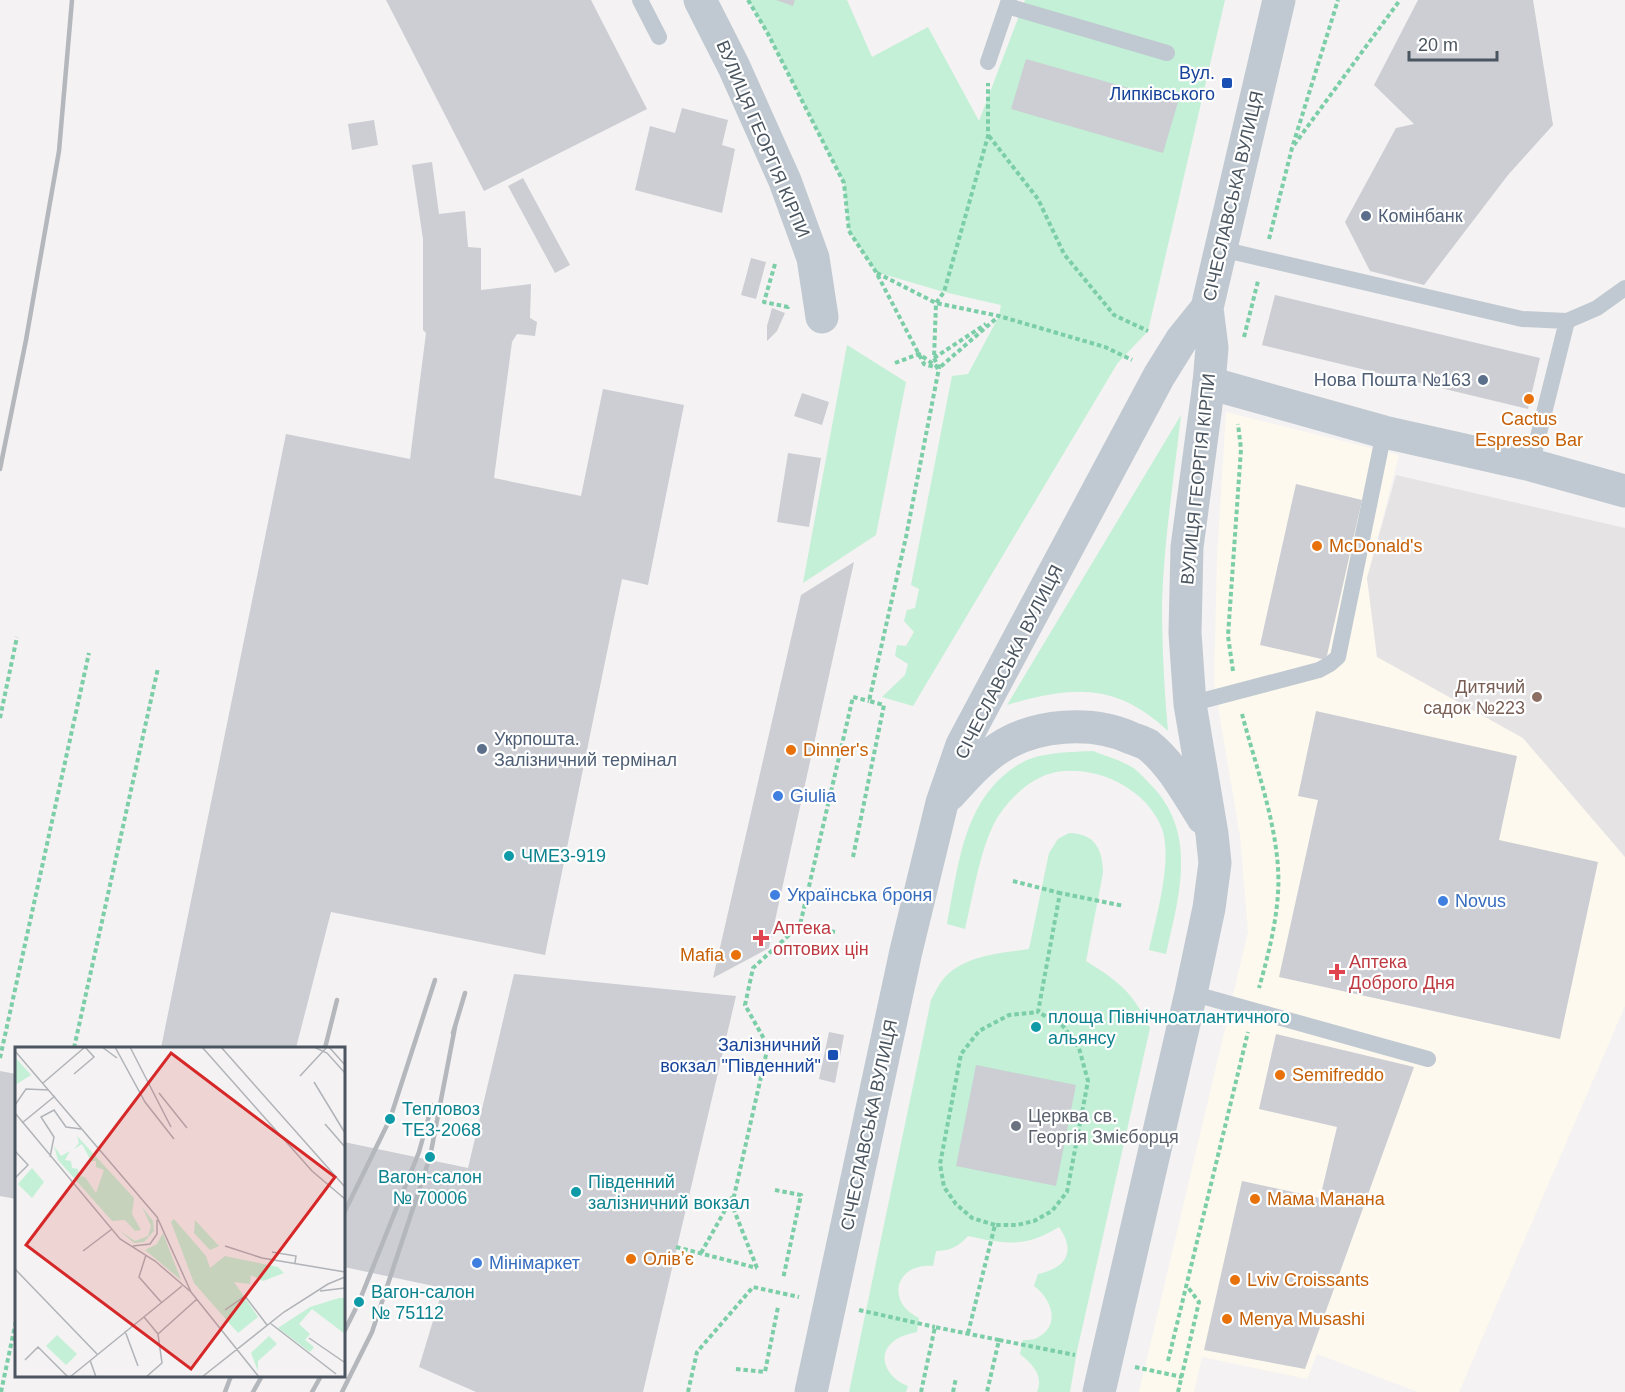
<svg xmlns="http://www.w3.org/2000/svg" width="1625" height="1392" viewBox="0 0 1625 1392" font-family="Arial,sans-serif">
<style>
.commercial{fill:#fdf9ee}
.education{fill:#e5e3e4}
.green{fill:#c3f0d6}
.building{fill:#ccced4}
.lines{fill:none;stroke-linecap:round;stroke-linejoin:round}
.path{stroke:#7bcea7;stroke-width:4;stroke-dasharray:4.5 3;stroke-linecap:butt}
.service{stroke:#c0c9d1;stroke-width:16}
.minor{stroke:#c0c9d1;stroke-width:33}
.tertiary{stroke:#c0c9d1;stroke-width:33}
.rail{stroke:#b4b7bc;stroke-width:4.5}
.transit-dot{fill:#1a4fb4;stroke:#fff;stroke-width:2}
.service-dot{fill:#5c6f8a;stroke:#fff;stroke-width:2}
.food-dot{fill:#e8710a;stroke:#fff;stroke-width:2}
.education-dot{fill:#8d6e63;stroke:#fff;stroke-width:2}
.shop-dot{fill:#3f7fe0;stroke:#fff;stroke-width:2}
.culture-dot{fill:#0f9aa8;stroke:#fff;stroke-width:2}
.health-dot{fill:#e0444e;stroke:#fff;stroke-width:2}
.worship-dot{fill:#6b7280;stroke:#fff;stroke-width:2}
.labels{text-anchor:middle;stroke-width:4.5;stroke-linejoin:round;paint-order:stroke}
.transit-label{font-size:18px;fill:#164399;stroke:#fff;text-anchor:end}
.street-label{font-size:18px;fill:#4a5560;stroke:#fff}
.service-label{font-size:18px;fill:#4e5e75;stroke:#fff;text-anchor:start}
.food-label{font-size:18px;fill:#c56008;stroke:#fff;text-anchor:start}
.education-label{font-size:18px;fill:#785e54;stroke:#fff;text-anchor:end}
.shop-label{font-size:18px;fill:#366cbe;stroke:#fff;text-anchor:start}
.culture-label{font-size:18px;fill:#0d838f;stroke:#fff;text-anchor:start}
.health-label{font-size:18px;fill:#be3a42;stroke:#fff;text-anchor:start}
.worship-label{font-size:18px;fill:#5b616d;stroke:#fff;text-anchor:start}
.inset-road{fill:none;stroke:#b0b3b8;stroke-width:1.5}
.view{fill:#d62828;fill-opacity:0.15;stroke:#d62828;stroke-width:3}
.inset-edge{fill:none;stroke:#4a5560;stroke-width:3}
</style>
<rect width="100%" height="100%" fill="#f4f2f2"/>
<path class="commercial" d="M1226 412 1399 455 1367 578 1377 656 1523 738 1625 857V1006L1459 1392H1418L1317 1354 1307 1379 1202 1357 1194 1392H1139L1248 932 1240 836 1214 683 1217 557Z"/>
<path class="education" d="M1396 475 1625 528V857L1523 738 1377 657 1367 578Z"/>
<path class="green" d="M748 0H847L872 57 928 27 979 121 1025 0H1225L1148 331 1117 364 913 706 882 697 905 675 908 664 895 656 897 645 906 646 914 632 904 621 907 610 915 608 919 589 911 585 952 376 968 374 999 316 1001 305 944 292 876 272 849 231 844 183 767 32Z
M847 345 906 382 876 535 803 583Z
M1181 415C1174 477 1164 540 1162 602 1162 646 1164 688 1168 731 1116 682 1071 686 1007 705Z
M1093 751C1105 756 1117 759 1128 765 1136 768 1143 777 1149 783 1199 832 1179 895 1166 954L1149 950C1156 917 1175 854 1160 824 1143 787 1096 765 1056 772 1032 777 1013 795 999 815 981 842 973 896 965 929L947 924C959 864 963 794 1025 761 1044 752 1073 752 1093 751Z
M1069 833C1094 833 1103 849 1103 873L1086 961C1119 982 1132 991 1150 1028L1077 1351 1070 1392H1037C1044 1375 1032 1364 1020 1354L1023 1340C1027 1340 1033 1340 1037 1338 1062 1325 1051 1298 1034 1286L1038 1274C1065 1268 1077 1253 1059 1227 1025 1248 1005 1244 968 1236 959 1246 950 1251 936 1251L933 1266C894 1263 886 1303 919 1318L917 1332C908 1334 900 1336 894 1341 874 1356 889 1380 908 1386L906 1392H849L931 1000C935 992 940 982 946 976 967 955 1002 953 1029 949L1049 853 1058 839Z"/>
<path class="building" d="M386 0H591L647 109 484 191Z
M776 0H795L793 6Z
M1418 0H1533L1553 125 1508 175 1424 285 1370 271 1345 222 1396 128 1414 124 1374 85Z
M1026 59 1178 102 1163 153 1011 109Z
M682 108 728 120 722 145 735 149 722 213 635 190 650 126 675 133Z
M374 120 378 145 352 150 348 124Z
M432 162 439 214 465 211 468 247 481 248V290L531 284 530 318 537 322 535 336 517 334 512 342 494 478 581 496 603 389 684 405 648 585 622 579 545 955 331 912 296 1048H161L286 434 410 459 426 333 423 330V239L412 165Z
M523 178 570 265 555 273 508 186Z
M751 258 766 262 756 299 741 295Z
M1275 295 1540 358 1528 409 1262 345Z
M772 308 785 313 777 331 767 341V326Z
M802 393 829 402 822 425 794 416Z
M788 453 821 458 809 527 777 522Z
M1296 484 1362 500 1326 660 1260 645Z
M854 562 769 948 713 978 801 595Z
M1316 711 1517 756 1499 840 1598 862 1560 1039 1279 977 1318 800 1298 796Z
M514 974 736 996 643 1392H476L419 1367 443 1288 344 1267V1142L468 1168Z
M829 1032 844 1035 835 1083 819 1079Z
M1276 1034 1414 1067 1305 1369 1204 1350 1242 1181 1320 1198 1337 1127 1259 1109Z
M976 1065 1076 1085 1056 1186 956 1166Z
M0 1071 16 1074V1199L0 1196Z"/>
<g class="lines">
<path class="path" d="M748 0 767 32 844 183 849 231 876 272 924 364 938 368
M989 136 1038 199 1064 254 1114 315 1148 331
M1294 145 1400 0
M1269 239 1292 148 1338 0
M775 264 764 302 788 307 789 304
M877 273 936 303 999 316 1105 347 1132 360
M1244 337 1258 281
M934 358 986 324
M895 363 919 354 939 368 999 316
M1233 671 1228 636 1241 449 1238 424
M1242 714C1256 768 1282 836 1278 893 1276 925 1268 956 1259 988
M0 718 17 637
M853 857 884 705 869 701 906 537 939 368 934 358 936 303 944 292 988 136V83
M1013 881 1060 893
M835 932 800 925 853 697 869 701
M74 1048 158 668
M0 1058 89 653
M775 1190 801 1195 783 1279
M995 1225 972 1218 956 1204 944 1187 940 1164 961 1054 979 1031 1009 1015 1038 1012
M676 1247 757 1268
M701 1253 733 1196
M757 1268 732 1205 768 1046 745 1005 753 968 800 925
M859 1310 935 1327
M968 1333 995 1225H1017L1034 1221 1052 1211 1067 1192 1088 1081 1079 1048 1063 1026 1038 1012 1060 893 1124 906
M999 1340 1075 1355
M1168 1361 1248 1032
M1135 1367 1182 1377
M736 1369 765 1372 778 1307
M1 1392 16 1321
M688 1392 697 1352 753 1287 799 1297
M921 1392 935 1327 999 1340 987 1392
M953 1392 956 1378
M1178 1392 1199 1302 1187 1286"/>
<path class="service" d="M640 0 659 37
M1009 0 1007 6 1167 53
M988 62 1007 6
M1221 249 1522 319 1567 321 1597 308 1625 288
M1531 465 1567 321
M1190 704 1319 670 1330 664 1338 657 1384 432
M1191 993 1428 1059"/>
<path class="minor" d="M700 0 734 67 785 181 813 258 822 317
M1209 383 1384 432 1531 465 1625 491"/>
<path class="tertiary" d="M949 795C964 779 980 760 999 748 1035 724 1092 720 1131 738 1136 740 1143 742 1148 745 1172 764 1187 793 1203 818
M811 1392 906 951 942 803 962 745 1159 376 1182 339 1207 308 1279 0
M1099 1392 1191 993 1209 908 1215 863 1212 834 1190 704 1185 633 1187 547 1209 383 1212 348 1207 308"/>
<path class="rail" d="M0 469 26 340 59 151 72 0
M453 1033 465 993
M325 1048 337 1000
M344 1213 390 1119 435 980
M344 1332 359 1302 419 1152 432 1105
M225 1392 231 1376
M253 1392 262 1376
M312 1392 321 1376
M342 1392 372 1332 430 1157 455 1027"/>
</g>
<g class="transit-dot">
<rect x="1221" y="77" width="12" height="12" rx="3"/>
<rect x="827" y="1049" width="12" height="12" rx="3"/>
</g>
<g class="service-dot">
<circle cx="1366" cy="216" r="6"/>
<circle cx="1483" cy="380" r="6"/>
<circle cx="482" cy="749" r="6"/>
</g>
<g class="food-dot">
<circle cx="1529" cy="399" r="6"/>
<circle cx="1317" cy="546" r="6"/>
<circle cx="791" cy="750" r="6"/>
<circle cx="736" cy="955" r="6"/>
<circle cx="1280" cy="1075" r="6"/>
<circle cx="1255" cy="1199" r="6"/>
<circle cx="631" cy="1259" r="6"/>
<circle cx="1235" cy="1280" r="6"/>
<circle cx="1227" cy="1319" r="6"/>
</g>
<circle class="education-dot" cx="1537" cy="697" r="6"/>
<g class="shop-dot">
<circle cx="778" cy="796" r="6"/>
<circle cx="775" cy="895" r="6"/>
<circle cx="1443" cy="901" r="6"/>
<circle cx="477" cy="1263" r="6"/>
</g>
<g class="culture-dot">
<circle cx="509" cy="856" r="6"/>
<circle cx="1036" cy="1027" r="6"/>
<circle cx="390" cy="1119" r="6"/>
<circle cx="430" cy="1157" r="6"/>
<circle cx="576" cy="1192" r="6"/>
<circle cx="359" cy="1302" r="6"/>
</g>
<g class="health-dot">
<path d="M758 929h6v6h6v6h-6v6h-6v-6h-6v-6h6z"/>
<path d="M1334 963h6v6h6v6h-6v6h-6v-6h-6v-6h6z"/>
</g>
<circle class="worship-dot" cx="1016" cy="1126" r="6"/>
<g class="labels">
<g class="transit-label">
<text x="1215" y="79">Вул.<tspan x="1215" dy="21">Липківського</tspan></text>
<text x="821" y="1051">Залізничний<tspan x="821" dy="21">вокзал "Південний"</tspan></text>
</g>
<g class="street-label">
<text transform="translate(763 139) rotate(67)" y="6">ВУЛИЦЯ ГЕОРГІЯ КІРПИ</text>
<text transform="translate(1233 196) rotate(-77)" y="6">СІЧЕСЛАВСЬКА ВУЛИЦЯ</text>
<text transform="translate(1198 479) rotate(-84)" y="6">ВУЛИЦЯ ГЕОРГІЯ КІРПИ</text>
<text transform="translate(1009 662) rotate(-63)" y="6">СІЧЕСЛАВСЬКА ВУЛИЦЯ</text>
<text transform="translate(869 1125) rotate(-78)" y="6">СІЧЕСЛАВСЬКА ВУЛИЦЯ</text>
</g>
<g class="service-label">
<text x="1378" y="222">Комінбанк</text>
<text x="1471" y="386" text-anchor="end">Нова Пошта №163</text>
<text x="494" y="745">Укрпошта.<tspan x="494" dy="21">Залізничний термінал</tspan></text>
</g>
<g class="food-label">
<text x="1529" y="425" text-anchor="middle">Cactus<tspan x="1529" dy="21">Espresso Bar</tspan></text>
<text x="1329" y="552">McDonald's</text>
<text x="803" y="756">Dinner's</text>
<text x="724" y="961" text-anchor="end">Mafia</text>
<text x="1292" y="1081">Semifreddo</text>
<text x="1267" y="1205">Мама Манана</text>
<text x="643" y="1265">Олівʼє</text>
<text x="1247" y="1286">Lviv Croissants</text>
<text x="1239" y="1325">Menya Musashi</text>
</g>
<g class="education-label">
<text x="1525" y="693">Дитячий<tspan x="1525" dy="21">садок №223</tspan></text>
</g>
<g class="shop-label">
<text x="790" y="802">Giulia</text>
<text x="787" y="901">Українська броня</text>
<text x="1455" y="907">Novus</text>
<text x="489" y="1269">Мінімаркет</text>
</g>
<g class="culture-label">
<text x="521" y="862">ЧМЕ3-919</text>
<text x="1048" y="1023">площа Північноатлантичного<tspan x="1048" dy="21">альянсу</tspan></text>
<text x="402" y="1115">Тепловоз<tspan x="402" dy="21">ТЕ3-2068</tspan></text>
<text x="430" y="1183" text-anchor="middle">Вагон-салон<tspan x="430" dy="21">№ 70006</tspan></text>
<text x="588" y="1188">Південний<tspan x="588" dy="21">залізничний вокзал</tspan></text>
<text x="371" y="1298">Вагон-салон<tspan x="371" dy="21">№ 75112</tspan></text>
</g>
<g class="health-label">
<text x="773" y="934">Аптека<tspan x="773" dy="21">оптових цін</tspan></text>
<text x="1349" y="968">Аптека<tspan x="1349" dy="21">Доброго Дня</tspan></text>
</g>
<g class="worship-label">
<text x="1028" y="1122">Церква св.<tspan x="1028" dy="21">Георгія Змієборця</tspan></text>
</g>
</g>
<g transform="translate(15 1047)">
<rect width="330" height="330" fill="#f4f2f2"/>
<path d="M0 10 16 28 0 38ZM62 89 119 151 117 167 126 183 120 184 110 173 97 174 43 113 39 99 46 109 55 104 50 113 56 114 57 121 63 122 64 129 70 130 81 146 89 123 81 120V114H76L67 97 59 102 64 96ZM17 121 29 135 17 151 3 137ZM127 160 138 174 139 184 129 195 119 196 104 183 120 194 133 189 136 179ZM159 172 191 209 195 221 210 209 263 220 269 226 248 234 236 228 235 237 219 235 243 270 223 286 179 236 156 175ZM180 173 204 199 195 203 179 186ZM148 186 166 233 130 203 142 197ZM324 251H330V287L297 262 284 277 295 287 290 293 299 300 295 305 263 281 295 260ZM42 288 62 307 51 318 31 299ZM254 289 262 297 243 314V324L236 306Z" fill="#c3f0d6"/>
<path class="inset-road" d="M87 0 102 11M100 0 130 55 159 92M115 0 156 80M187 0 297 124 330 152M206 0 330 140M299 0 312 6 330 26M314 0 330 18M0 4 142 170 176 245 244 330M59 27 79 10 70 0M285 29 312 0M299 35 330 86M28 36 70 0M144 46 172 81M0 58 11 42 34 43M0 66 105 192 140 214 176 245M7 76 40 49M310 77 330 100M0 104 13 118 0 131M35 110 39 90 26 70 39 63 51 80 66 82M118 199 135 197 142 187V173M210 199 247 211 330 225M68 204 97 182M257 205 281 209 280 216M131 208 124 230 146 255M0 222 82 307M305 244 330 241M210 263 230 249 252 278M129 270 143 287M255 276 321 327M110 284 123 319M294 291 329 315M10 313 23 300 53 330M75 313 81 330M55 330 167 239M131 330 147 316 143 287 182 252M187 330 269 265 313 237 330 230"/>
<path class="view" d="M156 6 320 130 176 322 11 198Z"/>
<rect width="330" height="330" class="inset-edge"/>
</g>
<path d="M1409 51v9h88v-9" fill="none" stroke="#4a5560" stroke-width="3"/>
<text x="1418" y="51" font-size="18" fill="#4a5560" stroke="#ffffff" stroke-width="4.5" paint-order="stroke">20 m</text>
</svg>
